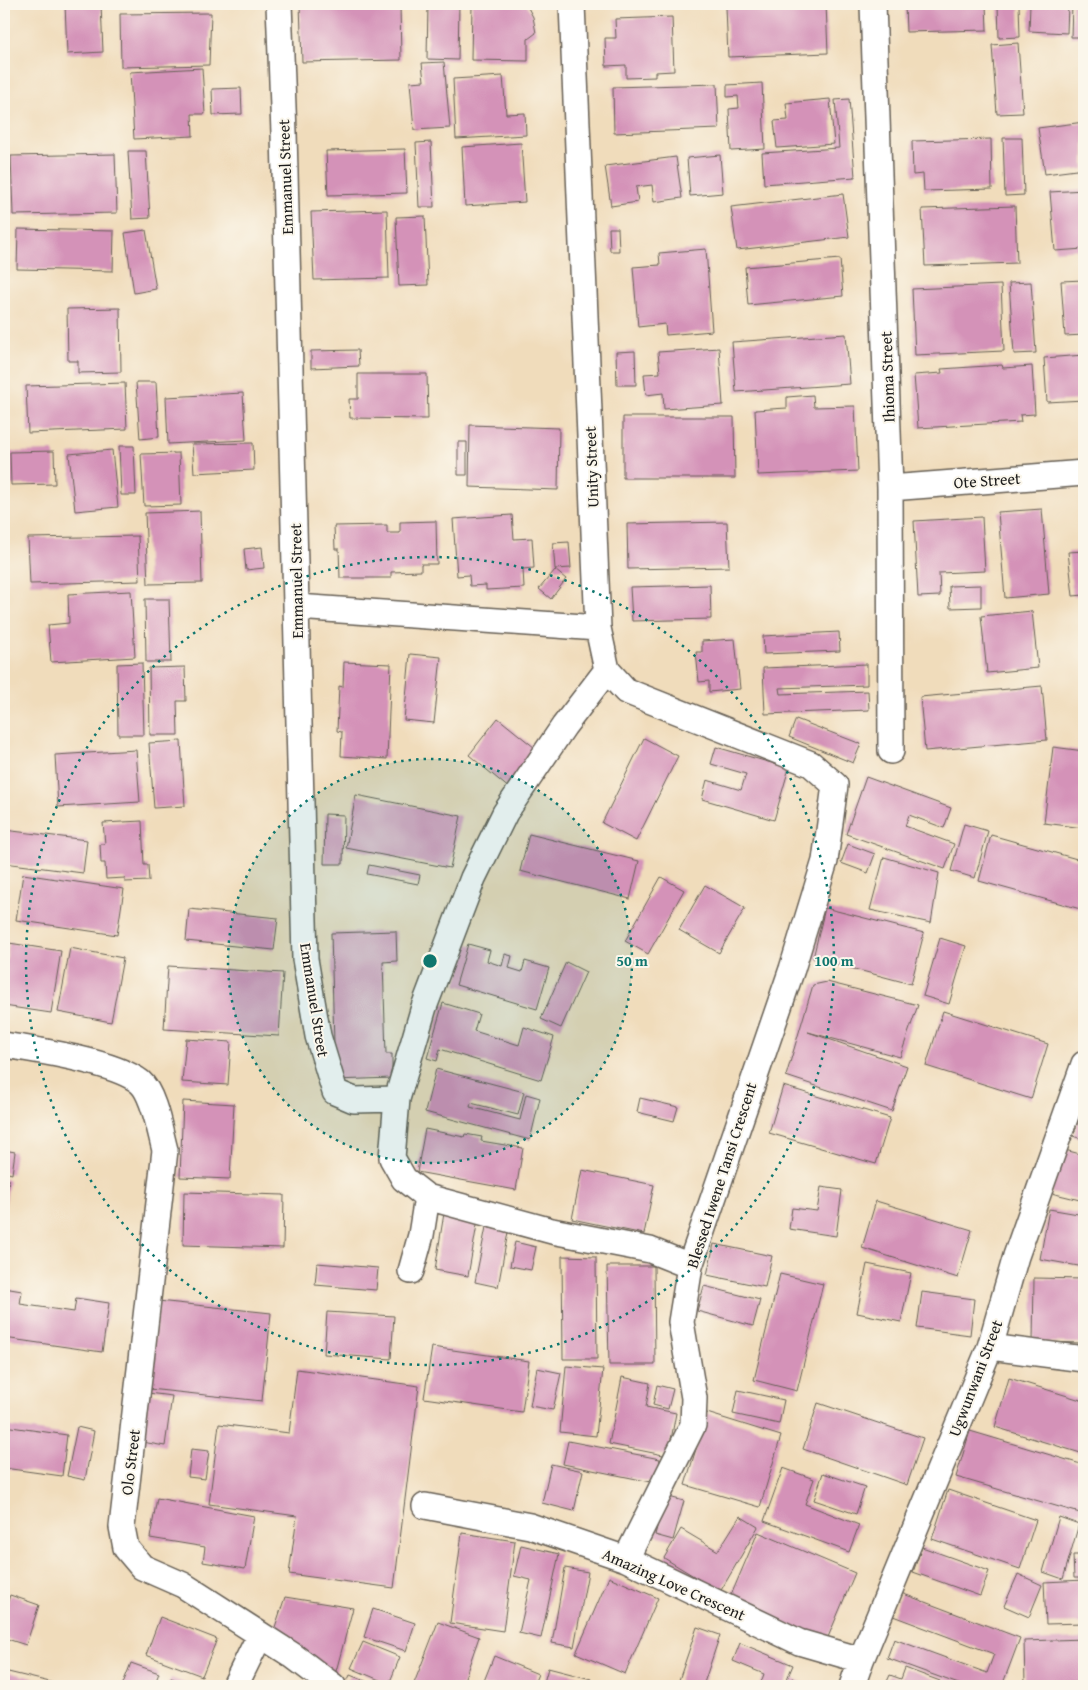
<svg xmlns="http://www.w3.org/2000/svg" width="1088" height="1690" viewBox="0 0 1088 1690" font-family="'Gentium Book Plus',serif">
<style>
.building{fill:#d492b8}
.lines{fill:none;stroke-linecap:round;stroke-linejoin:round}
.street-casing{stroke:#665f54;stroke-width:28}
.street{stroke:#fff;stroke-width:25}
.ring{fill:none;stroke:#0f766e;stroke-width:2.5;stroke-dasharray:2.5 5}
.labels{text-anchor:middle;stroke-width:4;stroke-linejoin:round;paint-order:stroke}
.street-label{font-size:16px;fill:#1c1c1c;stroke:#fbf7ec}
.centre{fill:#0f766e;stroke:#fbf7ec;stroke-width:2.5}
.ring-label{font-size:15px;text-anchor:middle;font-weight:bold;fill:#0f766e;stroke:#fbf7ec;stroke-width:4;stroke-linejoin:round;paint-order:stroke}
</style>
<rect width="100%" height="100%" fill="#fbf7ec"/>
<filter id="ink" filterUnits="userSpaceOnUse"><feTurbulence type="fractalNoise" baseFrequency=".02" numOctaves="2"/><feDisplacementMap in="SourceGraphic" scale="10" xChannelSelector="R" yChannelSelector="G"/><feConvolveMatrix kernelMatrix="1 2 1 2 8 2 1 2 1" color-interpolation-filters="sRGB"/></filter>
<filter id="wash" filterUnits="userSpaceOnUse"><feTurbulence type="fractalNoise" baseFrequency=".0096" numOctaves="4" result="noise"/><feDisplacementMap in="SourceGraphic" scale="20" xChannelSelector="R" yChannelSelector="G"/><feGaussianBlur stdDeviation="1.12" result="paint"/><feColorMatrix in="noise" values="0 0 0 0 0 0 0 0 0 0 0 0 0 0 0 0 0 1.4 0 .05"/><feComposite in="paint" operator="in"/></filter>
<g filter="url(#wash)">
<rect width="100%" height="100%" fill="#f0dcbb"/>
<g id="blocks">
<path class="building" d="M65 4H101L103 52 67 54Z
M300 4H400L401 60 302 62Z
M428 4H459L458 60 427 59Z
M472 4H526L533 17 536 33 528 39V61L471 60Z
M826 4 828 53 728 57 726 7Z
M905 4H986L987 30 906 32Z
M998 4H1019L1020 37 999 38Z
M1030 4H1068L1067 33 1029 31Z
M1072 4H1084V37H1071Z
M211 13 209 65 121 67 120 14Z
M672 17 674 71 655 72V77L626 78V65L606 66 605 38H616L615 19Z
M1018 43 1023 113 997 114 992 45Z
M444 62 450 128 414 130 410 82 424 81 422 63Z
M202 68 205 114H192L193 136 134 139 130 72Z
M503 76 506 114 525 113 526 135 456 139 453 79Z
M762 83 765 149 731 151 729 109 739 108 738 96 727 97V85Z
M717 84 719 129 614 133 613 87Z
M241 88 242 114 213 115 212 89Z
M830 99 834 144 777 148 774 121 788 120 786 103Z
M849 99 855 177 764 184 762 153 839 148 835 100Z
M1084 122V169L1045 174 1038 128Z
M1003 138H1022L1024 195 1005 196Z
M991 139 992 189 924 191 923 174 913 175 912 141Z
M431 142 434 207H419L416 143Z
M521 143 525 202 465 206 462 147Z
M405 149 407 193 328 195 326 151Z
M128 151H146L150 218 132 219Z
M115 154 117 213 13 215 11 156Z
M720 155 723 193 690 196 687 158Z
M676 157 682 198 654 202 652 185 636 187 638 202 611 206 605 166Z
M1084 190V249L1055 251 1050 192Z
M843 194 849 237 737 250 731 207Z
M1015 206 1017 263 925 266 922 209Z
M387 210 389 278 314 280 311 212Z
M425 216 428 285 399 286 396 217Z
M609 228H618L619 251H610Z
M18 229 114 231 113 271 17 269Z
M146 230 156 289 134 293 125 233Z
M706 249 712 331 666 335 665 324 638 327 633 267 660 265 659 253Z
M840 259 843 296 748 305 745 267Z
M1084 280V335L1065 336 1061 281Z
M1031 282 1036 353 1014 354 1009 283Z
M1001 285 1004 351 915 355 912 289Z
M120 308 121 372 78 373V361H68L67 309Z
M846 334 850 384 736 392 732 342Z
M719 348 723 405 664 409 663 393 646 395 644 374 660 373 658 352Z
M358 350 359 366 311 368V351Z
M635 351 636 385H617L616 352Z
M1084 355V400L1047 402 1044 358Z
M1002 365 1003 368 1032 366 1035 414 1020 415 1021 422 918 428 914 375 942 373 941 369Z
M358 374H427L428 419 350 418 349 399H358Z
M136 382H156L159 437 140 439Z
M125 383 127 429 28 433 26 386Z
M243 393 246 440 168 444 166 397Z
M813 395 814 407 855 406 858 471 758 475 755 410 787 408V397Z
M623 417H734L735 478H623Z
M470 425 559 428 558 490 469 487Z
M458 442H467V475H458Z
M253 443 254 470 194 473 192 444Z
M119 446H134L136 495H121Z
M112 450 118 507 75 511 69 454Z
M54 451 55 484 11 485 10 452Z
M179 453 181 505 144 506 141 454Z
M1042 509 1049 594 1005 598 998 512Z
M200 511 202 583 148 584 145 513Z
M512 515 514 539 532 538 534 568 523 569 524 588 486 590V585L470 586 469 575 457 576 453 519Z
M982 517 985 571 939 573 940 596 918 597 914 521Z
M436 521 437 564H421V571L391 572V578H340L339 549H335L334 526 387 525V533H400V522Z
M727 522 729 567 628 569 627 524Z
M138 536 140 581 30 584 28 538Z
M569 542 571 568 555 569 553 543Z
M262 547 264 568 246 570 244 549Z
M1084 551V595L1073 596 1068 552Z
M555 570 566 579 551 599 539 589Z
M710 585 711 619 632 621 630 587Z
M981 585V607L950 608 949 586Z
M131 591 135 657 51 662 48 625 69 623 68 594Z
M145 599H169L171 662H146Z
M1032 611 1038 668 987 673 981 616Z
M839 632 840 651 764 654 763 636Z
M735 639 740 689 709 692V681L699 682 696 652H702V641Z
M410 654 441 657 434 723 404 720Z
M344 662 391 664 387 759 341 756 342 732 337 731 339 686 343 687Z
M142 663 144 735H118L117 664Z
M867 664V685L779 688 780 694 868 691 869 710 765 714 763 668Z
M185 667 186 701H177L178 735H150L149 668Z
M1042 686 1047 740 925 751 920 697Z
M498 718 540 752 510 789 469 755Z
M796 719 861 744 853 763 789 737Z
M644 738 678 756 636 841 602 823Z
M181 741 185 806 154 808 149 743Z
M716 747 789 768 774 820 702 799 707 780 741 790 746 774 711 764Z
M1053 747 1084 751V828L1044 823Z
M136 750 140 802 58 807 55 755Z
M866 777 951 808 944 828 909 815 905 826 954 844 945 869 846 834Z
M356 795 461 816 450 868 346 848Z
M325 814 344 815 343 864H324Z
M142 821 144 865H148L149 881 125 882V878L106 879 105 863H101L100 844H105L103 823Z
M964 824 988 831 975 878 951 871Z
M4 830 87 840 83 873 4 863Z
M529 834 639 861 630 899 520 871Z
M991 835 1084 861V910L979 881Z
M848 844 875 854 868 873 841 863Z
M884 857 939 873 931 923 870 910Z
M369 865 420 875 418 884 367 874Z
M23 874 124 889 117 935 16 920Z
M661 877 684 890 648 954 625 941Z
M705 885 745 908 719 953 679 930Z
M825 908 924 933 911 984 813 958Z
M189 909 278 918 274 950 186 941Z
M396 931 397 961 383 962 386 1054H392V1078L335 1080 331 933Z
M940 938 966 946 949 1004 923 996Z
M9 943 61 951 51 1013 4 1006V976Z
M468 944 490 950 487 961 502 966 505 954 512 956 509 968 522 972 525 961 549 968 537 1009 456 985Z
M70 948 123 958 111 1022 58 1012Z
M566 962 586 972 561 1028 541 1019Z
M168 966 283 973 279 1036 164 1029Z
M827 982 918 1005 900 1057 808 1032 907 1066 892 1111 786 1076 813 985Z
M443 1003 479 1014 474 1031 519 1045 524 1027 554 1037 541 1080 440 1049 437 1061 427 1058Z
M943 1011 1048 1044 1031 1099 926 1066Z
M186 1039 231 1042 228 1085 182 1082Z
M436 1069 524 1092 518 1115 471 1103 470 1107 520 1120 526 1094 540 1098 530 1140 425 1112Z
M783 1086 890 1118 876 1164 769 1133Z
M640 1098 678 1107 674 1121 637 1112Z
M183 1101 234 1104 230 1179 180 1177Z
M1084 1104V1140L1073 1136Z
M425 1129 464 1137 465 1134 482 1137 481 1141 523 1148 516 1190 417 1172Z
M1061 1149 1084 1155V1201L1051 1193Z
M4 1150 15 1152 12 1174 4 1172Z
M582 1170 654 1185 644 1234 572 1219Z
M4 1179 9 1180 5 1208H4Z
M821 1187 842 1190 836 1236 789 1229 792 1208 817 1211Z
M184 1192 284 1195 283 1248 183 1245Z
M876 1201 972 1230 958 1278 862 1248Z
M1049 1209 1084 1215V1267L1040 1259Z
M444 1213 478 1219 468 1276 435 1270Z
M486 1227 508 1232 498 1287 475 1282Z
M515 1242 536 1247 531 1270 510 1266Z
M714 1244 772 1256 765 1287 707 1275Z
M562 1256 596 1257 597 1359H563Z
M317 1263 378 1268 376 1290 315 1285Z
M867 1264 911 1273 901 1322 857 1313Z
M607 1266H654L655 1365H609Z
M780 1274 823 1284 797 1391 754 1380Z
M1034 1278 1084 1279V1343L1033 1342Z
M704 1286 760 1300 753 1326 697 1311Z
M4 1288 22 1291 20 1304 74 1312 76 1298 109 1303 102 1352 4 1338Z
M922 1292 974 1299 970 1335 917 1328Z
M158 1301 271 1313 262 1401 149 1389Z
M327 1312 394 1316 391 1359 324 1354Z
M432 1347 529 1361 522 1412 424 1398Z
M566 1366 603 1369 596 1436 560 1432Z
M537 1368 561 1373 553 1410 530 1406Z
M297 1369 419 1386 394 1588 289 1574 297 1516 209 1504 219 1424 289 1433Z
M622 1377 650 1383 646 1407 676 1413 668 1456 609 1444Z
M1009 1378 1084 1401V1454L995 1427Z
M657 1385 673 1389 668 1409 653 1405Z
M738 1390 784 1400 779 1424 733 1414Z
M148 1393 172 1396 165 1446 142 1442Z
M818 1403 923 1438 907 1485 803 1449Z
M707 1413 781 1436 760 1507 685 1485Z
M4 1426 67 1435 62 1476 4 1468Z
M77 1427 94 1431 85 1480 67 1476Z
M970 1431 1084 1465V1499L1080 1513 956 1477Z
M568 1441 660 1459 656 1483 563 1464Z
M191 1449 209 1451 205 1479 188 1477Z
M551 1464 583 1471 574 1511 542 1503Z
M783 1468 814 1479 805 1504 859 1525 849 1552 764 1521Z
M823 1473 865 1487 856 1514 814 1500Z
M948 1490 1036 1520 1020 1569 932 1539Z
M665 1496 684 1501 673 1540 655 1535Z
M157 1498 254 1516 245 1569 203 1562 205 1547 150 1538Z
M740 1516 758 1527 720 1592 664 1558 681 1529 718 1551Z
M1059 1517 1079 1524 1063 1579 1043 1572Z
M758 1532 855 1573 826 1642 729 1600Z
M462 1533 515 1541 503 1631 450 1623Z
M521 1545 559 1554 541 1638 519 1633 531 1580 514 1576Z
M922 1547 989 1571 980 1596 913 1572Z
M1073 1555H1084V1578H1074Z
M565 1568 588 1572 574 1647 552 1643Z
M1018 1574 1042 1585 1029 1617 1004 1606Z
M609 1577 658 1598 625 1674 576 1653Z
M1084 1580V1623L1046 1624 1044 1582Z
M901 1593 1020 1638 1002 1686H964L887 1658 894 1639 987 1673 994 1654 893 1616Z
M10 1595 39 1605 26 1645 4 1638V1613Z
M285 1597 353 1608 335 1675 273 1633Z
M373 1609 415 1623 406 1651 364 1637Z
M160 1617 217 1639 202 1676 146 1655Z
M438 1622 479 1637 462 1686H413Z
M697 1627 720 1635 703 1686H677Z
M1084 1639V1682L1025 1684 1024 1641Z
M363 1642 400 1657 389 1684 351 1668Z
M740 1643 793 1665 784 1686 760 1685 764 1674 733 1661Z
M494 1656 538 1674 533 1686H482Z
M131 1663 159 1673 154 1686H122Z
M548 1668 591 1679 589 1686H543Z
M905 1668 940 1681 939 1686H885L890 1675 901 1679Z
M4 1671 58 1684 57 1686H4Z
M350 1675 378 1686H345Z
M171 1678 192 1686H167Z
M792 1678 811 1686H789Z"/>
</g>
</g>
<g filter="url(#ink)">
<use href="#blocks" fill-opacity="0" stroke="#665f54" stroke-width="1"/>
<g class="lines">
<defs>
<path id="street" d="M279 4 284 133 305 959 318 1036 335 1092 354 1100 397 1099
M572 4 598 628 607 670 626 691 811 764 835 785 825 861 792 969 690 1266 681 1322 694 1398 693 1425 626 1559
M873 4 890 488 891 751
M890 488 1084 473
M297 607 598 628
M607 670 564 726 505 813 473 878 424 1007 397 1099 392 1158 404 1179 427 1197 552 1231 650 1250 690 1266
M4 1045C37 1050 115 1062 140 1082 154 1094 160 1132 165 1150L122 1527 126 1548 142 1567 183 1585 292 1655 333 1686
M411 1271 421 1235 427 1197
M990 1347 1084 1359
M425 1506 530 1526 626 1559 799 1642 861 1660
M235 1686 260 1635
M852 1686 861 1660 990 1347 1016 1256 1084 1064"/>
</defs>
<use href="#street" class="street-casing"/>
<use href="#street" class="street"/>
</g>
</g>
<circle cx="430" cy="961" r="202" fill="#0f766e" fill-opacity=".12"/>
<g class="ring">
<circle cx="430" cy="961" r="202"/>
<circle cx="430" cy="961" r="404"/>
</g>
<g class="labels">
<g class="street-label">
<text transform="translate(285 177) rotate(-92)" y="6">Emmanuel Street</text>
<text transform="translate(887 377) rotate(-92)" y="6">Ihioma Street</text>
<text transform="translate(591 467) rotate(-92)" y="6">Unity Street</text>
<text transform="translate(987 480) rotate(-4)" y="6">Ote Street</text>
<text transform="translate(296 581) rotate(-91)" y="6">Emmanuel Street</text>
<text transform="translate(315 1000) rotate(81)" y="6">Emmanuel Street</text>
<text transform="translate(721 1175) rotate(-72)" y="6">Blessed Iwene Tansi Crescent</text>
<text transform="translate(975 1378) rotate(-69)" y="6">Ugwunwani Street</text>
<text transform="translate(130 1462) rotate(-83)" y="6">Olo Street</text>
<text transform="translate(674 1584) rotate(24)" y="6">Amazing Love Crescent</text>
</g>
</g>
<circle cx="430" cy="961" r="8" class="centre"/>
<g class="ring-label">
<text x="632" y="966">50 m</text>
<text x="834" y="966">100 m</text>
</g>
<rect width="1088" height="1690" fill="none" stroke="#fbf7ec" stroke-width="20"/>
</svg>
